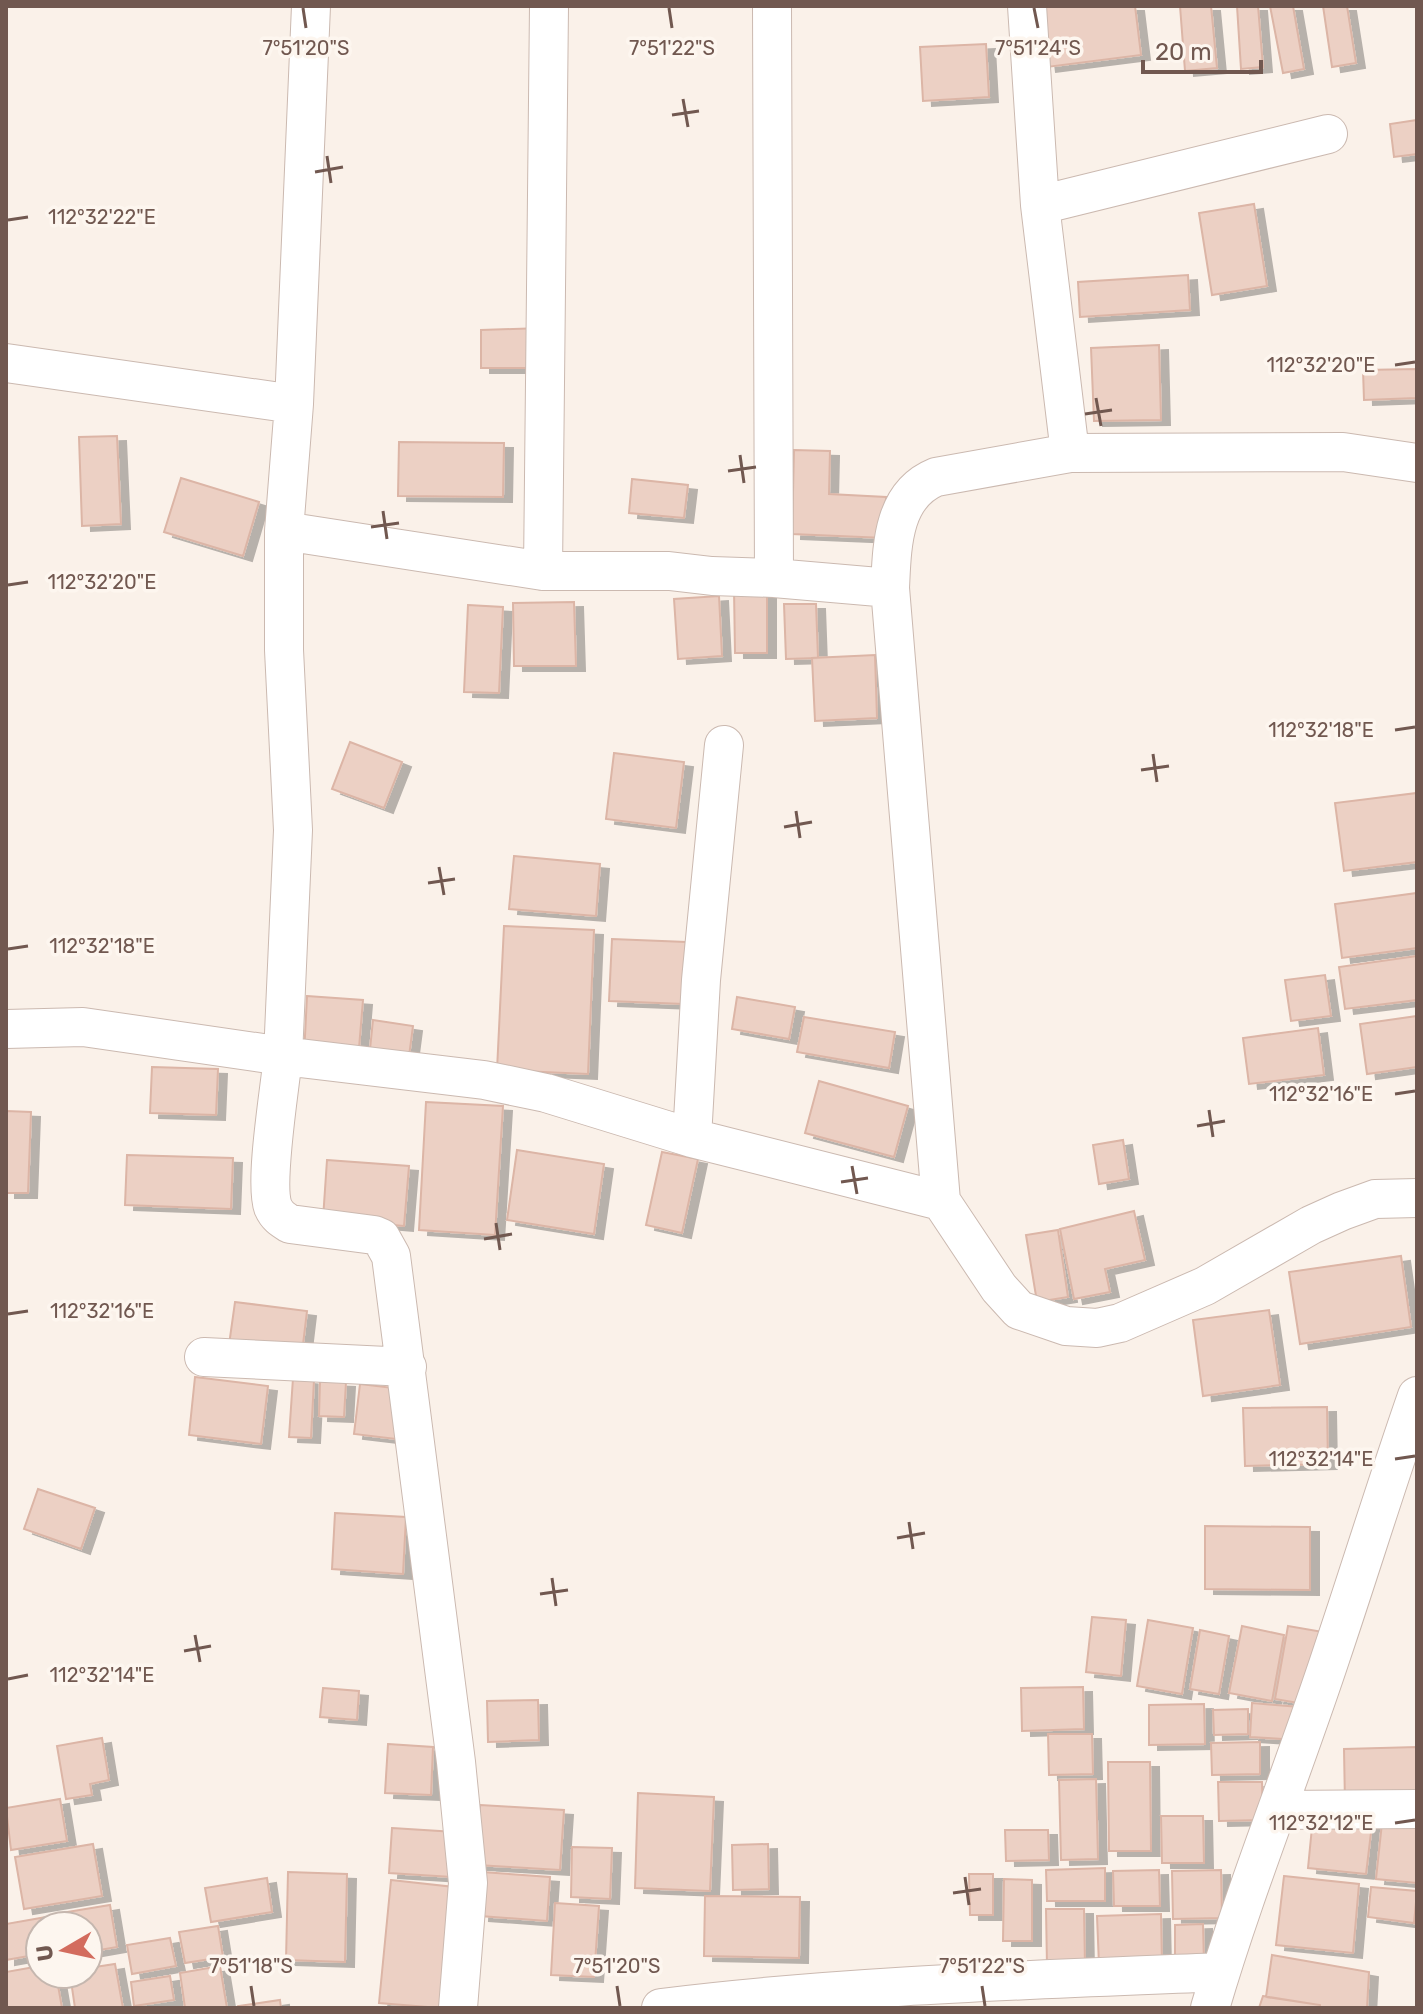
<svg xmlns="http://www.w3.org/2000/svg" width="1423" height="2014" viewBox="0 0 1423 2014" font-family="Rubik,sans-serif">
<style>
.building{fill:#ecd0c4;stroke:#dcb5a6;stroke-width:2;filter:url(#shadow)}
.lines{fill:none;stroke-linecap:round;stroke-linejoin:round}
.minor-casing{stroke:#cbb9b0;stroke-width:40}
.minor{stroke:#fff;stroke-width:38}
.ticks{fill:none;stroke:#715850;stroke-width:3}
.ticks-label{font-size:20px;text-anchor:middle;fill:#715850;stroke:#fdf6ef;stroke-width:7;stroke-linejoin:round;paint-order:stroke}
</style>
<defs>
<filter id="shadow"><feDropShadow dx="9" dy="5" stdDeviation="0" flood-color="#0004"/></filter>
</defs>
<rect width="100%" height="100%" fill="#faf1e9"/>
<path class="building" d="M1039 6H1135L1141 55 1047 67Z
M1180 6H1211L1217 68 1185 71Z
M1237 6H1258L1263 67 1241 69Z
M1270 6H1293L1304 69 1283 73Z
M1323 6H1347L1356 63 1332 67Z
M986 44 989 97 923 101 920 47Z
M1417 120V154L1394 157 1390 124Z
M1254 204 1267 286 1212 295 1199 213Z
M1188 275 1190 310 1080 317 1078 282Z
M542 328 543 368H481V330Z
M1159 345 1161 420 1094 421 1091 348Z
M1417 369V398L1364 400 1363 370Z
M117 436 121 524 82 526 79 437Z
M399 442 504 443 503 497 398 496Z
M794 450 830 451 829 494 886 497 885 538 792 534Z
M181 478 259 502 243 556 164 532Z
M632 479 688 485 684 518 629 513Z
M734 589H767V653H735Z
M719 596 722 656 678 659 674 599Z
M574 602 576 666H514L513 603Z
M784 604H816L818 658 786 659Z
M468 605 503 607 499 693 464 692Z
M875 655 877 718 815 721 812 658Z
M350 742 402 762 384 808 332 789Z
M614 753 684 762 676 828 606 819Z
M1417 793V862L1344 871 1335 803Z
M514 856 600 864 596 916 509 909Z
M1417 893V948L1342 958 1335 904Z
M504 926 594 930 588 1074 497 1070Z
M612 939 686 942 684 1004 609 1001Z
M1417 956V1000L1345 1009 1339 967Z
M1325 975 1331 1016 1291 1021 1285 980Z
M307 996 363 1000 358 1060 304 1056Z
M737 997 795 1007 789 1039 732 1029Z
M1417 1016V1067L1367 1074 1360 1024Z
M804 1017 895 1032 889 1068 797 1052Z
M373 1020 413 1026 408 1064 369 1059Z
M1318 1028 1324 1075 1249 1084 1243 1038Z
M152 1067 218 1069 216 1115 150 1113Z
M819 1081 908 1106 894 1157 805 1133Z
M426 1102 503 1106 495 1235 419 1230Z
M6 1111 31 1112 28 1193H6Z
M1123 1140 1129 1179 1099 1184 1093 1145Z
M517 1150 604 1164 594 1234 507 1220Z
M662 1152 698 1159 682 1233 646 1225Z
M127 1155 233 1158 231 1209 125 1205Z
M327 1160 409 1166 404 1226 323 1219Z
M1134 1211 1145 1260 1105 1269 1110 1292 1074 1299 1060 1229Z
M1058 1230 1068 1297 1037 1302 1026 1235Z
M1401 1256 1411 1327 1300 1344 1289 1272Z
M235 1302 307 1311 301 1361 228 1352Z
M1269 1310 1280 1385 1203 1396 1193 1320Z
M195 1377 268 1386 261 1444 189 1435Z
M293 1378 314 1380 311 1438 289 1437Z
M320 1381 346 1382 344 1417 319 1416Z
M360 1384 402 1389 396 1439 354 1434Z
M1327 1407 1328 1464 1245 1466 1243 1408Z
M38 1489 95 1508 81 1549 24 1529Z
M335 1513 406 1517 403 1574 332 1569Z
M1205 1526 1310 1527V1590L1205 1589Z
M1092 1617 1126 1620 1121 1676 1086 1672Z
M1148 1620 1193 1628 1182 1694 1137 1686Z
M1242 1626 1284 1635 1272 1701 1229 1693Z
M1288 1626 1323 1632 1310 1705 1275 1699Z
M1200 1630 1229 1636 1219 1694 1190 1689Z
M1083 1687 1084 1729 1022 1731 1021 1688Z
M323 1688 359 1691 357 1720 320 1717Z
M538 1700 539 1740 488 1742 487 1701Z
M1252 1703 1300 1707 1298 1740 1250 1737Z
M1204 1704 1205 1744 1149 1745V1705Z
M1248 1709V1734L1214 1735 1213 1710Z
M1048 1734H1092L1093 1774 1049 1775Z
M102 1738 109 1780 90 1784 92 1795 66 1799 57 1746Z
M1260 1742V1774L1212 1775 1211 1743Z
M388 1744 433 1747 431 1795 385 1793Z
M1417 1747V1802L1345 1804 1344 1749Z
M1108 1762H1150L1151 1851H1109Z
M1096 1779 1098 1859 1061 1860 1059 1780Z
M1218 1782H1262L1263 1820 1219 1821Z
M638 1793 714 1797 710 1891 635 1888Z
M60 1799 67 1841 11 1850 6 1808Z
M480 1805 564 1810 560 1870 477 1865Z
M1161 1816H1203L1204 1863H1162Z
M1313 1817 1372 1824 1366 1874 1308 1868Z
M1382 1823 1417 1827V1883L1376 1879Z
M392 1828 455 1832 452 1877 389 1873Z
M1005 1830H1048L1049 1860 1006 1861Z
M93 1844 102 1896 24 1909 15 1857Z
M768 1844 769 1889 733 1890 732 1845Z
M572 1847 612 1848 610 1899 571 1897Z
M1105 1868V1901H1047L1046 1870Z
M1159 1870 1160 1906H1114L1113 1871Z
M1221 1870 1222 1918 1173 1919 1172 1871Z
M288 1872 347 1874 345 1962 286 1960Z
M482 1872 550 1877 547 1921 480 1916Z
M969 1874H993V1915H970Z
M1284 1876 1359 1884 1353 1953 1276 1945Z
M267 1878 272 1912 211 1922 205 1888Z
M1004 1879 1032 1880V1941H1003Z
M391 1880 454 1887 440 2008 379 2003Z
M1371 1887 1417 1891 1414 1923 1368 1917Z
M705 1896 800 1897 799 1958 704 1956Z
M555 1903 599 1906 594 1977 551 1975Z
M110 1905 117 1947 88 1952V1926H63L61 1913Z
M1046 1909H1084L1085 1966H1047Z
M1161 1914 1162 1964 1099 1965 1097 1916Z
M52 1916 54 1926H40V1954L6 1960V1924Z
M1203 1924 1204 1964H1175V1925Z
M218 1926 223 1957 185 1963 179 1932Z
M170 1938 176 1966 132 1974 127 1945Z
M1272 1955 1369 1972 1367 2008H1320V2005L1266 1997Z
M115 1964 123 2008H75L70 1974H88V1968Z
M40 1966V1974H56L62 2008H6V1972Z
M220 1966 227 2008H185L180 1973Z
M170 1976 174 2000 134 2006 131 1982Z
M1263 1996 1320 2005V2008H1259Z
M280 2000 281 2008H238V2006Z"/>
<g class="lines">
<defs>
<path id="minor" d="M772 6 774 578
M1027 6 1040 205 1070 453 1343 452 1417 463
M1040 205 1328 134
M6 363 294 404
M284 531 294 404 311 6
M543 571 549 6
M6 1029 83 1027 283 1056 293 830 284 650V531L543 571H669L712 576 774 578 890 588C892 547 892 495 936 477L1070 453
M692 1138 701 980 724 745
M941 1201 999 1288 1019 1310 1066 1326 1097 1328 1120 1323 1205 1286 1311 1225 1342 1211 1375 1199 1417 1198
M204 1357 407 1367
M1277 1810 1417 1809
M458 2008 468 1883 456 1762 391 1256 381 1238 374 1235 290 1224C282 1219 277 1216 273 1207 264 1182 280 1088 283 1056L484 1080 546 1093 692 1138 941 1201 890 588
M661 2008C847 1985 1034 1980 1221 1972
M1210 2008C1245 1889 1292 1774 1331 1656 1360 1570 1387 1482 1417 1396"/>
</defs>
<use href="#minor" class="minor-casing"/>
<use href="#minor" class="minor"/>
</g>
<path class="ticks" d="M303 8 306 28M669 8 672 28M1034 8 1038 28M683 99 688 127M672 115 699 111M327 156 331 183M315 172 343 167M8 220 28 217M1395 365 1415 362M1096 398 1101 426M1085 414 1112 410M740 455 744 483M728 471 756 467M383 511 387 539M371 527 399 523M8 585 28 582M1395 730 1415 727M1153 754 1157 782M1141 770 1169 766M796 811 800 838M784 827 812 822M439 867 444 895M428 883 455 879M8 949 28 946M1395 1094 1415 1091M1209 1110 1213 1137M1197 1126 1225 1121M852 1166 857 1194M841 1182 868 1178M496 1223 500 1250M484 1239 512 1234M8 1314 28 1311M1395 1459 1415 1456M909 1522 913 1549M897 1538 925 1533M552 1578 556 1606M540 1594 568 1590M195 1635 200 1662M184 1651 211 1646M8 1679 28 1675M1395 1823 1415 1820M965 1877 969 1905M953 1893 981 1889M251 1986 254 2006M617 1986 620 2006M982 1986 985 2006"/>
<g class="ticks-label">
<text x="306" y="55">7°51'20"S</text>
<text x="672" y="55">7°51'22"S</text>
<text x="1038" y="55">7°51'24"S</text>
<text x="102" y="224">112°32'22"E</text>
<text x="1321" y="372">112°32'20"E</text>
<text x="102" y="589">112°32'20"E</text>
<text x="1321" y="737">112°32'18"E</text>
<text x="102" y="953">112°32'18"E</text>
<text x="1321" y="1101">112°32'16"E</text>
<text x="102" y="1318">112°32'16"E</text>
<text x="1321" y="1466">112°32'14"E</text>
<text x="102" y="1682">112°32'14"E</text>
<text x="1321" y="1830">112°32'12"E</text>
<text x="251" y="1973">7°51'18"S</text>
<text x="617" y="1973">7°51'20"S</text>
<text x="982" y="1973">7°51'22"S</text>
</g>
<rect width="1423" height="2014" fill="none" stroke="#715850" stroke-width="16"/>
<g transform="translate(64 1950) rotate(261)"><circle r="38" fill="#fdf6ef" stroke="#c5b7af" stroke-width="2"/>
<path d="M0-6L14 30L0 20L-14 30Z" fill="#d36c5e"/>
<text y="-12" font-size="22" font-weight="bold" text-anchor="middle" fill="#715850">U</text>
</g>
<path d="M1143 60v12h118v-12" fill="none" stroke="#715850" stroke-width="4"/>
<text x="1155" y="60" font-size="24" fill="#715850" stroke="#fdf6ef" stroke-width="6" paint-order="stroke">20 m</text>
</svg>
